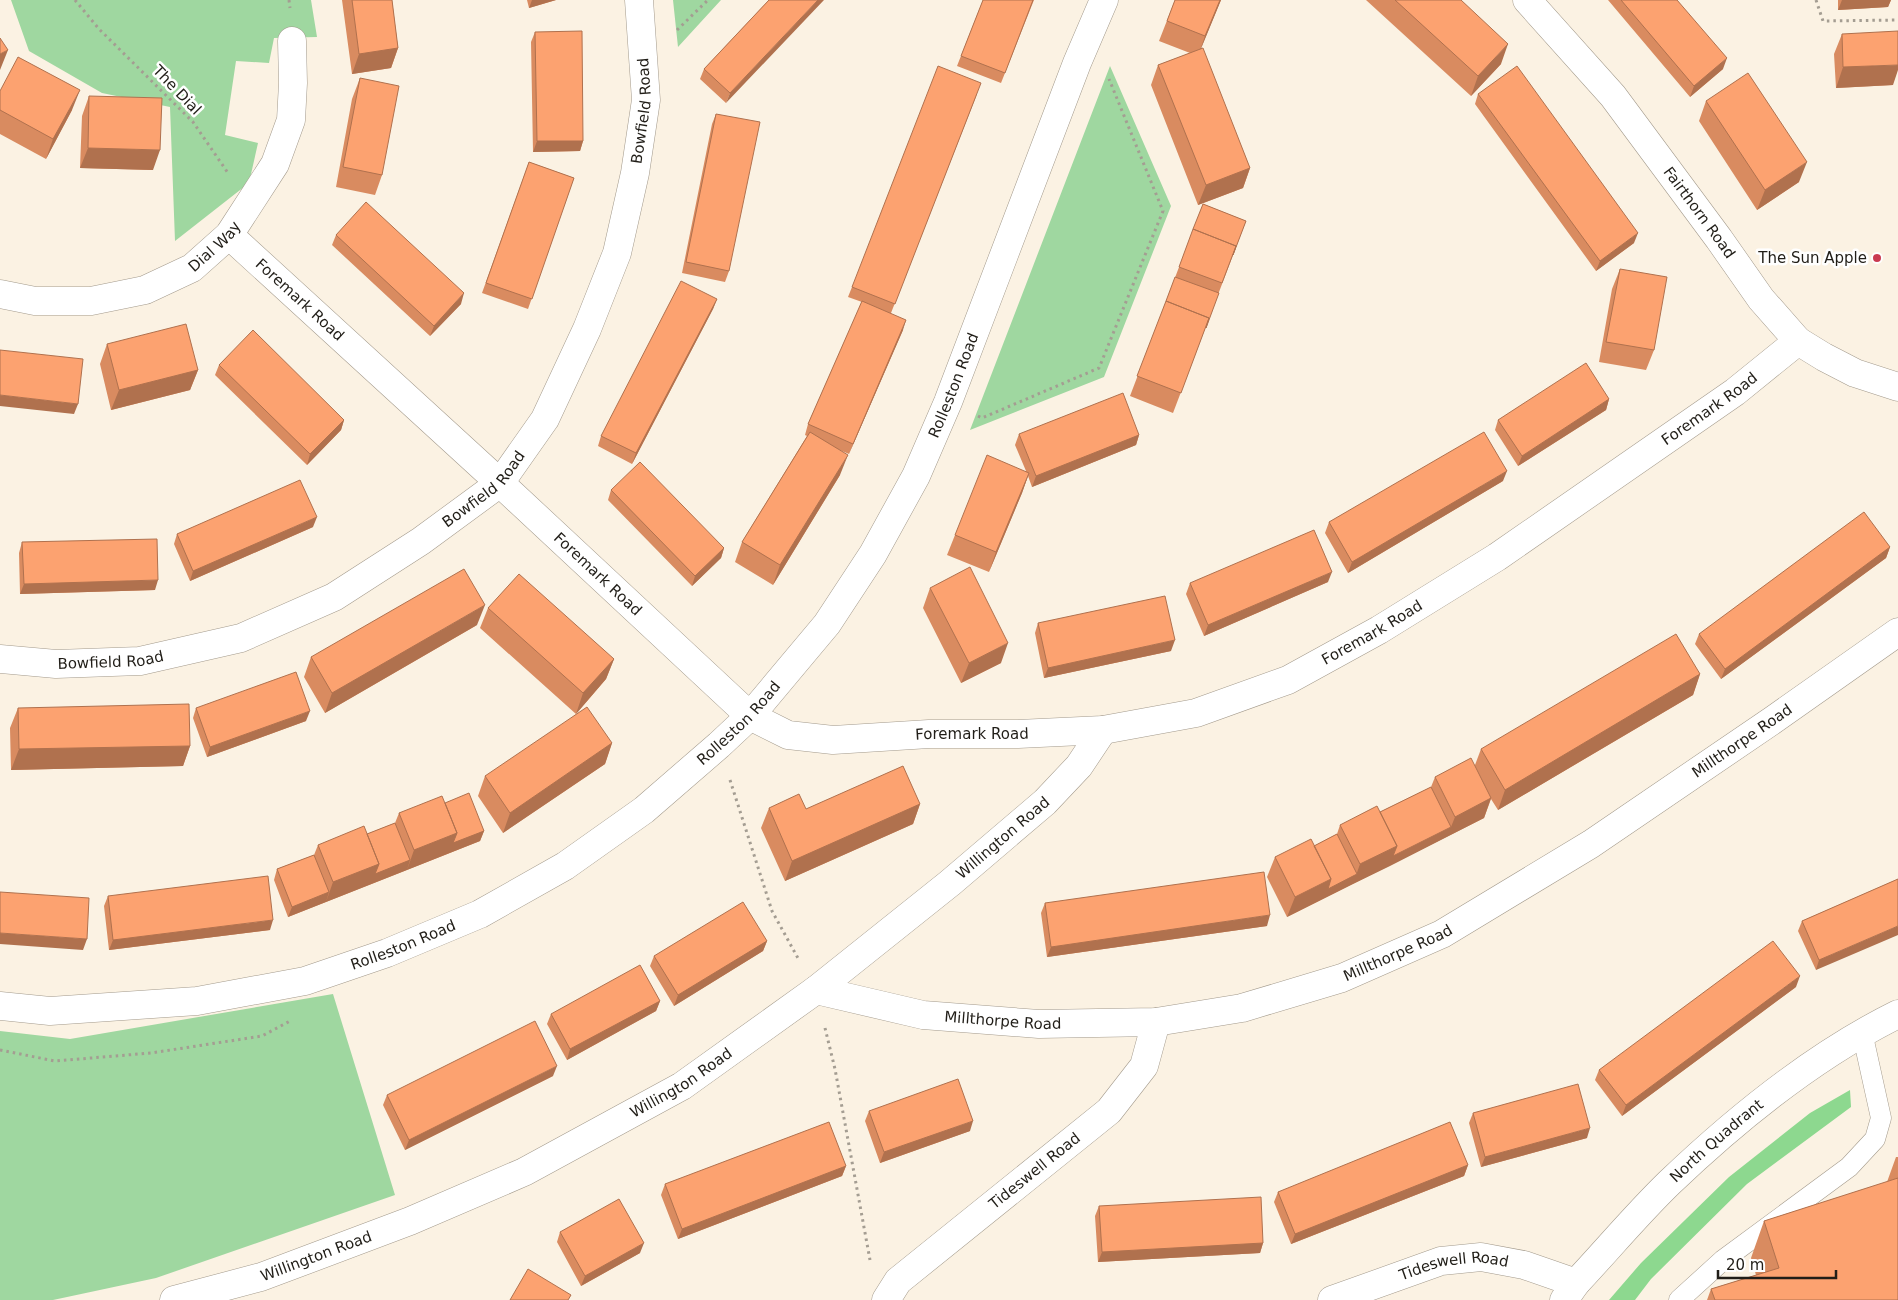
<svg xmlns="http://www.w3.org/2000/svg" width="1898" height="1300" viewBox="0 0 1898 1300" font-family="'DejaVu Sans',sans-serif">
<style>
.green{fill:#9fd7a0}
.forest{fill:#8dd88f}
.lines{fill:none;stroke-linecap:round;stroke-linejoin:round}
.service-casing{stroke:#a39a8c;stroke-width:21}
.minor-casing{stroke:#a39a8c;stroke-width:29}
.path{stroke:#a49d92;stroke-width:3;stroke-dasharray:2.5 4;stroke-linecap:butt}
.service{stroke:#fff;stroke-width:20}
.minor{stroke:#fff;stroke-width:28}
.wall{fill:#d98b60}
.shaded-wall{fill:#b0714e}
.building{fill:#fca270;stroke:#b0714e}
.poi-dot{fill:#ca3a50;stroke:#fff;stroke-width:2}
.labels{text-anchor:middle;stroke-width:5;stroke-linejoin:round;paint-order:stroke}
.street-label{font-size:15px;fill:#211e18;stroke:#fff}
.poi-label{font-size:15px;fill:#211e18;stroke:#fff;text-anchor:end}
</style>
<rect width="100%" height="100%" fill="#fbf2e3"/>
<path class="green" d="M11 0H311L317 37 274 38 269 63 236 61 225 135 258 143 249 183 175 241 170 107 102 93 29 51Z
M673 0H721L678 47Z
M1110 66 1171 206 1104 377 970 430Z
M333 994 395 1195 156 1278 53 1300H0V1031L70 1039Z"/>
<path class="forest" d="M1850 1090 1851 1107 1747 1184 1651 1279 1635 1300H1609L1641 1263 1729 1177 1810 1113Z"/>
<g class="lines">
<defs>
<path id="service" d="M1679 1300 1723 1260 1849 1167 1875 1139 1881 1118 1862 1032"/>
<g id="minor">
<path id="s1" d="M1527 0 1613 96 1719 239 1761 299 1798 341 1824 357 1855 373 1898 387"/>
<path id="s2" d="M229 235 500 483 750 716 788 735 833 740 929 734H1018L1103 730 1196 713 1288 680 1379 630 1497 557 1735 392 1798 341"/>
<path id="s3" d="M0 294 35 301H91L145 290 192 268 229 235 275 164 291 120 293 83 292 41"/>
<path id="s4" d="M0 659 56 664 140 661 241 638 334 597 421 541 500 483 545 419 587 329 617 253 635 173 646 100 639 0"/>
<path id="s5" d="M816 990 923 1015 1039 1024 1156 1022 1242 1008 1342 978 1442 934 1591 844 1773 720 1898 632"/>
<path id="s6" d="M0 1006 50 1011 197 1001 305 981 387 953 480 914 565 866 644 810 719 745 750 716 827 624 873 554 916 476 948 402 1077 63 1104 0"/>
<path id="s7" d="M174 1300 261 1277 410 1221 524 1172 682 1086 816 990 950 883 1045 802 1079 766 1103 730"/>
<path id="s8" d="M886 1300 898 1281 1109 1111 1144 1066 1156 1022"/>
<path id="s9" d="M1332 1300 1441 1261 1481 1257 1524 1265 1576 1283"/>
<path id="s10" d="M1564 1300 1576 1283C1607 1250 1637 1214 1669 1183 1736 1119 1815 1055 1898 1014"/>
</g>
</defs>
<use href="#service" class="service-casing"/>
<use href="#minor" class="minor-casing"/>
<path class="path" d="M75 0 99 29 193 122 228 173
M289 0 290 8
M1816 0 1823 21 1898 20
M677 30 708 0
M978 416 982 418 1099 368 1163 211 1109 79
M730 780 772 911 799 960
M825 1028 835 1069 870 1260
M0 1050 55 1061 151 1053 262 1036 290 1021"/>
<use href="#service" class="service"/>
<use href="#minor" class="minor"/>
</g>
<path class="wall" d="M342 0H392L398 48 391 68 352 74Z
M527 0H556L529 8Z
M769 0 726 103 700 79 704 69Z
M983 0H1034L1001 83 957 66Z
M1175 0H1221L1201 48 1250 168 1243 188 1198 205 1151 85 1158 65 1190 53 1159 41Z
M1366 0H1461L1501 64 1471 96Z
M1608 0H1677L1723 69 1690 97Z
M1838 0H1891L1888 7 1838 10Z
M535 32 583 141 580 151 533 152 531 42Z
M1842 34 1893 85 1836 88 1834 54Z
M360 78 382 175 375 195 336 187 352 99Z
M0 91 72 110 46 159 0 134Z
M977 94 891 313 903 330 849 454 837 449 840 475 773 585 735 562 742 542 807 436 805 435 808 424 862 302 848 297 852 287Z
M1478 94 1634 243 1596 271 1475 104Z
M89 96 153 170 80 168 82 116Z
M1706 101 1799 182 1757 210 1699 121Z
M716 114 729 271 725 282 682 273 712 124Z
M529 162 574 178 528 309 482 293Z
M1203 204 1246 221 1173 413 1130 396Z
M336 235 461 304 430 336 332 245Z
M1620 269 1654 350 1646 370 1599 362 1612 289Z
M717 299 713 309 632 464 598 446 601 436Z
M107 344 198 370 190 390 111 410 100 364Z
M219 365 344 420 341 430 307 465 215 375Z
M1609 399 1606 410 1518 466 1495 430 1498 420Z
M1019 434 1139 435 1136 445 1032 487 1028 476 1022 493 989 572 947 555 955 535 1026 471 1015 445Z
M1503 481 1348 573 1325 533 1329 522Z
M611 490 724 548 721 558 692 586 608 500Z
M313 527 190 581 174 544 177 534Z
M22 542 155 590 20 594 19 553Z
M1890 547 1886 558 1721 679 1695 644 1699 634Z
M1328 582 1204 636 1186 594 1190 583Z
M930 588 1001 663 961 683 923 608Z
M488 608 614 659 606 679 576 714 480 628Z
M1038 623 1171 651 1044 678 1035 633Z
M477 625 325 713 304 677 311 657Z
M1700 674 1693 695 1498 810 1491 799 1484 818 1287 917 1267 877 1275 857 1314 846 1337 834 1340 825 1380 812 1431 787 1435 777 1475 765 1481 749Z
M18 708 190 746 183 766 11 770 10 728Z
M196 708 306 721 207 757 193 718Z
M612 743 605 764 503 833 478 796 485 776Z
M445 803 484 831 480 841 288 917 274 880 277 869 314 855 318 845 367 834 395 823 399 813Z
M920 804 913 824 785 881 761 828 769 808 806 809Z
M1898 879 1816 970 1798 931 1802 921Z
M108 896 270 930 109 950 104 906Z
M1045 903 1267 926 1047 957 1041 913Z
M767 941 763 951 674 1006 650 966 654 956Z
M1796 987 1622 1116 1595 1080 1599 1070Z
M660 1001 656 1011 567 1060 547 1024 551 1014Z
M553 1076 405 1150 383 1105 387 1095Z
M869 1111 970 1131 880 1163 865 1121Z
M1473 1113 1587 1138 1481 1167 1469 1123Z
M1896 1157H1898V1300H1707L1711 1289 1756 1275 1751 1258 1764 1221 1887 1182Z
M1468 1165 1464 1176 1291 1244 1274 1202 1278 1192Z
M846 1166 842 1176 678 1239 661 1195 665 1184Z
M1099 1206 1263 1243 1260 1253 1098 1262 1095 1216Z
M560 1232 640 1253 581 1286 557 1242Z"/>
<path class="shaded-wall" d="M532 0H556L529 8Z
M818 0H824L726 103 730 93Z
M1220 0H1221L1198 56 1205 36Z
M1842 0H1891L1888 7 1838 10Z
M1508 44 1501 64 1471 96 1478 76Z
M398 48 391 68 352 74 359 54Z
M8 50 0 70V54Z
M1727 58 1723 69 1690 97 1694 86Z
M1898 65V70L1893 85 1836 88 1843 67Z
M80 90 72 110 46 159 53 139Z
M537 141H583L580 151 533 152Z
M88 148 160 150 153 170 80 168Z
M1807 162 1799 182 1757 210 1765 190Z
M1250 168 1243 188 1198 205 1206 185Z
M1638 233 1634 243 1596 271 1600 261Z
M464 293 461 304 430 336 434 326Z
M717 299 713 309 632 464 636 453Z
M906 320 903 330 849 454 853 444Z
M198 370 190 390 111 410 119 390Z
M0 395 78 404 74 414 0 406Z
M1609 399 1606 410 1518 466 1522 456Z
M344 420 341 430 307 465 310 454Z
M1139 435 1136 445 1032 487 1036 476Z
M848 455 840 475 773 585 780 565Z
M1507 471 1503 481 1348 573 1352 562Z
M1029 473 1022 493 989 572 996 552Z
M317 517 313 527 190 581 193 571Z
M1890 547 1886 558 1721 679 1725 669Z
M724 548 721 558 692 586 695 576Z
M1332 572 1328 582 1204 636 1208 625Z
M158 580 155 590 20 594 24 584Z
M485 605 477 625 325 713 332 693Z
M1175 640 1171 651 1044 678 1048 668Z
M1008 643 1001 663 961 683 969 663Z
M614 659 606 679 576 714 583 693Z
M1700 674 1693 695 1498 810 1505 790Z
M310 711 306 721 207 757 210 747Z
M612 743 605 764 503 833 510 813Z
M190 746 183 766 11 770 19 749Z
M1491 798 1484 818 1390 866 1393 856 1451 827 1455 817Z
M920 804 913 824 785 881 792 861Z
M484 831 480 841 407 870 414 850 457 833Z
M1397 846 1390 866 1353 884 1360 864Z
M410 860 407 870 326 902 333 882 379 864Z
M1357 874 1353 884 1287 917 1295 897 1331 879Z
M329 892 326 902 288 917 292 907Z
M1270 915 1267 926 1047 957 1051 947Z
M273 920 270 930 109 950 113 940Z
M1898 926V935L1816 970 1819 960Z
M0 933 87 939 83 950 0 944Z
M767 941 763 951 674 1006 678 995Z
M1800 976 1796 987 1622 1116 1626 1105Z
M660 1001 656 1011 567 1060 570 1049Z
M557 1066 553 1076 405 1150 409 1140Z
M973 1121 970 1131 880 1163 884 1152Z
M1590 1128 1587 1138 1481 1167 1485 1157Z
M1468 1165 1464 1176 1291 1244 1295 1234Z
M846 1166 842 1176 678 1239 682 1229Z
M644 1243 640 1253 581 1286 585 1276Z
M1263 1243 1260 1253 1098 1262 1102 1252Z"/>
<path class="building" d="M352 0H392L398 48 359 54Z
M769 0H818L730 93 704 69Z
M983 0H1033L1005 73 961 56Z
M1175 0H1220L1205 36 1167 21Z
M1395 0H1461L1508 44 1478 76Z
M1621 0H1677L1727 58 1694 86Z
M582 31 583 141H537L535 32Z
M1898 31V65L1843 67 1842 34Z
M0 38 8 50 0 54Z
M1203 48 1250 168 1206 185 1158 65Z
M18 57 80 90 53 139 0 110V91Z
M938 66 981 83 895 304 852 287Z
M1517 66 1638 233 1600 261 1478 94Z
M1748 73 1807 162 1765 190 1706 101Z
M360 78 399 86 382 175 343 167Z
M89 96 162 98 160 150 88 148Z
M716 114 760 122 729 271 686 262Z
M529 162 574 178 532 299 486 283Z
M366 202 464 293 434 326 336 235Z
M1203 204 1246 221 1233 255 1236 246 1193 229Z
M1193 229 1236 246 1222 283 1179 267Z
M1620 269 1667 277 1654 350 1606 342Z
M1175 277 1219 293 1206 328 1209 318 1166 301Z
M681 281 717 299 636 453 601 436Z
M862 301 906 320 853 444 808 424Z
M1166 301 1209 318 1181 393 1137 376Z
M186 324 198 370 119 390 107 344Z
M253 330 344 420 310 454 219 365Z
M0 350 83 359 78 404 0 395Z
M1586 363 1609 399 1522 456 1498 420Z
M1123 393 1139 435 1036 476 1019 434Z
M810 432 848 455 780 565 742 542Z
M1484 432 1507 471 1352 562 1329 522Z
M987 455 1029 473 996 552 955 535Z
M640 462 724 548 695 576 611 490Z
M300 480 317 517 193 571 177 534Z
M1864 512 1890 547 1725 669 1699 634Z
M1314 530 1332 572 1208 625 1190 583Z
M157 539 158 580 24 584 22 542Z
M970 567 1008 643 969 663 930 588Z
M464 569 485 605 332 693 311 657Z
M519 574 614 659 583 693 488 608Z
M1165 596 1175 640 1048 668 1038 623Z
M1676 634 1700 674 1505 790 1481 749Z
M296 672 310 711 210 747 196 708Z
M189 704 190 746 19 749 18 708Z
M587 707 612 743 510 813 485 776Z
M1471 758 1491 798 1455 817 1435 777Z
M903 766 920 804 792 861 769 808 799 794 806 809Z
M1431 787 1451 827 1393 856 1397 846 1380 812Z
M469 793 484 831 453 843 457 833 445 803Z
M442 796 457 833 414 850 399 813Z
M1377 806 1397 846 1360 864 1340 825Z
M395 823 410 860 375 874 379 864 367 834Z
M364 826 379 864 333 882 318 845Z
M1337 834 1357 874 1328 889 1331 879 1314 846Z
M1311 839 1331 879 1295 897 1275 857Z
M314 855 329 892 292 907 277 869Z
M1264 872 1270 915 1051 947 1045 903Z
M268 876 273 920 113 940 108 896Z
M1898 879V926L1819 960 1802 921Z
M0 892 89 898 87 939 0 933Z
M743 902 767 941 678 995 654 956Z
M1773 941 1800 976 1626 1105 1599 1070Z
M640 965 660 1001 570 1049 551 1014Z
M535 1021 557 1066 409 1140 387 1095Z
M958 1079 973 1121 884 1152 869 1111Z
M1578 1084 1590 1128 1485 1157 1473 1113Z
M829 1122 846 1166 682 1229 665 1184Z
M1450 1122 1468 1165 1295 1234 1278 1192Z
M1898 1178V1300H1715L1711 1289 1779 1268 1764 1221Z
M1261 1197 1263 1243 1102 1252 1099 1206Z
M619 1199 644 1243 585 1276 560 1232Z
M528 1269 571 1295 568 1300H510Z"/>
<circle class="poi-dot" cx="1877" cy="258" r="5"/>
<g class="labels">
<g class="street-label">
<text transform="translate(177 90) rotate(46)" y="5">The Dial</text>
<text dy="5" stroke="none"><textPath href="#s4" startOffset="951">Bowfield Road</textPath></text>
<text dy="5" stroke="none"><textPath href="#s1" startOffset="274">Fairthorn Road</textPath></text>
<text dy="5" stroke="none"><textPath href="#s3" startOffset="230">Dial Way</textPath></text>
<text dy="5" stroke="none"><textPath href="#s2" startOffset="96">Foremark Road</textPath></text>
<text dy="5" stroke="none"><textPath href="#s6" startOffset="1222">Rolleston Road</textPath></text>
<text dy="5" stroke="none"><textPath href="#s2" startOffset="1761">Foremark Road</textPath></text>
<text dy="5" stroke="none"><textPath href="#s4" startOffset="531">Bowfield Road</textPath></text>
<text dy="5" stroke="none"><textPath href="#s2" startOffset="501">Foremark Road</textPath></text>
<text dy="5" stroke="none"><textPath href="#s2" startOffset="1356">Foremark Road</textPath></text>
<text dy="5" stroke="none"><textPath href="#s4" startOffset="111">Bowfield Road</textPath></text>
<text dy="5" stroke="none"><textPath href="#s6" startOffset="818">Rolleston Road</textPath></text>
<text dy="5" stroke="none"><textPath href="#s2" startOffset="936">Foremark Road</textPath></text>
<text dy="5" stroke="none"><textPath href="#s5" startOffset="1001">Millthorpe Road</textPath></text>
<text dy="5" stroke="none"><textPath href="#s7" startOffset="959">Willington Road</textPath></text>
<text dy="5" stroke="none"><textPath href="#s6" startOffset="412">Rolleston Road</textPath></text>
<text dy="5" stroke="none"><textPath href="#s5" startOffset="596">Millthorpe Road</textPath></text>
<text dy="5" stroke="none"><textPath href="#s5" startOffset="190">Millthorpe Road</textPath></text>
<text dy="5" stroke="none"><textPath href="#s7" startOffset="554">Willington Road</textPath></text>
<text dy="5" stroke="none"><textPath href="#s10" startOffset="221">North Quadrant</textPath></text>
<text dy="5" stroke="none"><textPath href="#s8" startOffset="198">Tideswell Road</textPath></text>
<text dy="5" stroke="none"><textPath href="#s7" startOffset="149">Willington Road</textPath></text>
<text dy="5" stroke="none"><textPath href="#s9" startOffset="128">Tideswell Road</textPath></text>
</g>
<g class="poi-label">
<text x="1867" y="263">The Sun Apple</text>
</g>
</g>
<path d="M1718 1270v8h118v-8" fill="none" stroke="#211e18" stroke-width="2.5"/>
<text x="1726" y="1270" font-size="15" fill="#211e18" stroke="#ffffff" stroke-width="4" paint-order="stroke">20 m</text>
</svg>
